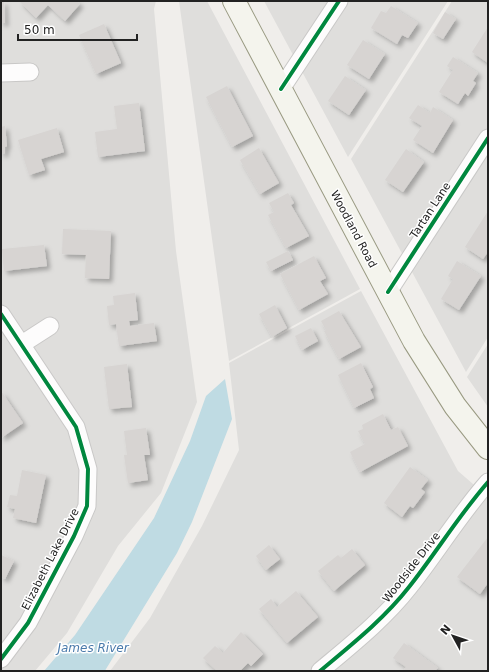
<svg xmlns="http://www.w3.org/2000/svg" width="489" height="672" viewBox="0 0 489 672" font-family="'DejaVu Sans',sans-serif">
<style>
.residential{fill:#dfdedc}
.water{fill:#bfdbe3}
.building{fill:#d7d4d2;filter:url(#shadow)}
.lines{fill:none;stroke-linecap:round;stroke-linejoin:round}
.minor-casing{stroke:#c9c8c7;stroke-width:19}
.secondary-casing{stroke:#999a82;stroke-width:24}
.minor{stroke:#fdfcfc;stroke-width:17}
.secondary{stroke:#f4f4ed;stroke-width:22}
.cycleway-casing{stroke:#fff;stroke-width:6}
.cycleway{stroke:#00873e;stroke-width:4}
.labels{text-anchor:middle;stroke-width:3;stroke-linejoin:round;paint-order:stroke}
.street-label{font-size:11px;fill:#222;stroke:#fff}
.water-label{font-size:12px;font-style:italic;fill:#4a7aab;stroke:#fff}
</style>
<defs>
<filter id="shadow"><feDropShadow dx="3.5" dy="3.5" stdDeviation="2" flood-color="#0004"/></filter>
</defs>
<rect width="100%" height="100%" fill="#f0eeeb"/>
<path class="residential" d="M1 1H156L154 9 176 251 197 402 161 493 118 546 67 633 35 671H1Z
M179 1H207L360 289 229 361Z
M264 1H448L348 157Z
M452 1H488V337L466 372 351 159Z
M361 291 458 471 488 497V671H110L150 618 202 526 239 450 229 363Z
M488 344V407L467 377Z"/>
<path class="water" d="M225 379 232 419 192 522 177 553 106 669 105 671H44L75 635 154 518 190 441 206 396Z"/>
<path class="building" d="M19 1H77L80 4 65 21 48 5 36 18Z
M1 2H4L5 23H1Z
M391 6 418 23 408 38 402 35 397 44 371 28 381 11 386 13Z
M445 12 456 19 443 39 433 33Z
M104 24 121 63 96 74 79 35Z
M488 27V63L472 52Z
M363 40 385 54 369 79 347 65Z
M453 57 478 73 473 81 476 83 468 96 465 93 458 104 439 92 453 70 447 66Z
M345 76 366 90 349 115 328 101Z
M227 86 253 136 232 147 206 97Z
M139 103 145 151 98 157 95 132 117 129 114 106Z
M418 105 430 113 433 107 453 120 433 153 413 140 422 126 409 118Z
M5 126 7 146 5 147V153L1 154V127Z
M57 128 64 152 41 159 45 170 29 175 18 140Z
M259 148 279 183 260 194 240 160Z
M406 149 424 162 403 192 385 180Z
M288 193 294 203 291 205 309 236 286 248 268 215 274 212 269 203Z
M488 211V252L483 259 465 247Z
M63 229 111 231 109 279 85 278 86 255 62 254Z
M44 245 47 266 4 271 2 249Z
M288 251 293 260 271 271 266 262Z
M314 256 326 278 320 281 328 294 299 310 280 274Z
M457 261 481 276 459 310 441 299 453 279 448 276Z
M135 293 138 320 129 321 130 326 154 323 157 341 119 346 116 324 109 325 107 306 114 305 113 296Z
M275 305 287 328 272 337 259 314Z
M339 311 361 347 339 359 324 331 326 330 321 321Z
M311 328 318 341 302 350 295 336Z
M361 363 373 387 370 389 374 398 354 408 338 375Z
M127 364 132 407 109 409 104 367Z
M1 391 23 423 1 438Z
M383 414 391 430 398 427 408 446 360 472 350 452 365 444 358 431 363 429 362 425Z
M146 428 150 455H144L148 480 128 483 124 455H127L124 431Z
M410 467 428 480 421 489 425 492 413 508 410 506 402 517 384 503Z
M22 470 46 475 36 523 13 518 15 509 7 507 10 495 17 496Z
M488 537V583L480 594 457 577Z
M269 545 280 559 266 570 256 556Z
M352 549 365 565 334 591 318 571 338 555 341 558Z
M1 555 14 561 5 579 1 577Z
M296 591 318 617 287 643 259 609 271 599 277 607Z
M241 632 263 654 251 666 248 663 240 671H217L203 658 215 646 223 653Z
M404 643 438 668 435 671H406L404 669 406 667 393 658Z"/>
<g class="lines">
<defs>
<path id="minor" d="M1 73 30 72
M281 89 339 1
M388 292 488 138
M1 314 76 427 88 469 87 506 74 536 28 623 1 659
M22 344 50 326
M320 671C351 645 384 619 409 587 436 553 459 515 488 482"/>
<path id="secondary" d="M234 1 414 341 455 406 488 448"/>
</defs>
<use href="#minor" class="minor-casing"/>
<use href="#secondary" class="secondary-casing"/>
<use href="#minor" class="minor"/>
<use href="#secondary" class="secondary"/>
<defs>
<path id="cycleway" d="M281 89 339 1
M388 292 488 138
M1 314 76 427 88 469 87 506 74 536 28 623 1 659
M320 671C351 645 384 619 409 587 436 553 459 515 488 482"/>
</defs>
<use href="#cycleway" class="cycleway-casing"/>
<use href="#cycleway" class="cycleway"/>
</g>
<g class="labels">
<g class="street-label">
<text transform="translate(430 210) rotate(-57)" y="4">Tartan Lane</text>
<text transform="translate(354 229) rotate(62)" y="4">Woodland Road</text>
<text transform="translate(50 559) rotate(-63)" y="4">Elizabeth Lake Drive</text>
<text transform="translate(411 567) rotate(-52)" y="4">Woodside Drive</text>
</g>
<g class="water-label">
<text x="93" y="652">James River</text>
</g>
</g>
<rect width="489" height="672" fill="none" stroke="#222222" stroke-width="4"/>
<g transform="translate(453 636) rotate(310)" stroke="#ffffff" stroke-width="3" paint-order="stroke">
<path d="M0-3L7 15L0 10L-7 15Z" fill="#222222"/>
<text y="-6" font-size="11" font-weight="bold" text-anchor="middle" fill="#222222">N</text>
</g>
<path d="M18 34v6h119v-6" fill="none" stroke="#222222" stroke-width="2"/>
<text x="24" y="34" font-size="12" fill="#222222" stroke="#ffffff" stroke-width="3" paint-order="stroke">50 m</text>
</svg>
